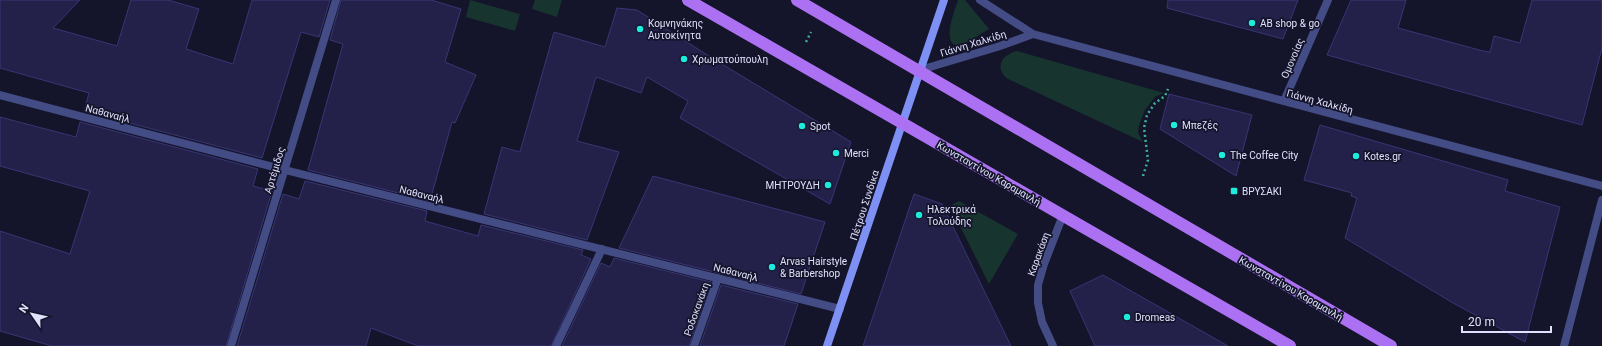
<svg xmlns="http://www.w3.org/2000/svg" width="1602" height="346" viewBox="0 0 1602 346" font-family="Roboto,sans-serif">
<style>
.green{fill:#17342e}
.building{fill:#23214a;stroke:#383674}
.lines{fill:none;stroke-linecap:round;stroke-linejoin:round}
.path{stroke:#3cb499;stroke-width:2.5;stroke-dasharray:2 3;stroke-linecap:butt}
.lane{stroke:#434c85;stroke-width:8}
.street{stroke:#434c85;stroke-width:8}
.secondary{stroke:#7f90f4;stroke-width:8}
.primary{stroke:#ac71f3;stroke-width:12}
.poi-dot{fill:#1debde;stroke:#14142b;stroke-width:1.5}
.labels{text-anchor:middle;stroke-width:3.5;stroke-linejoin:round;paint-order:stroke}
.poi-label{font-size:10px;fill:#e0e1fc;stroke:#14142b;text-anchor:start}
.street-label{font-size:10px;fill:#e0e1fc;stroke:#14142b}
</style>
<rect width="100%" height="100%" fill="#14142b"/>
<path class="green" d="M470 0 520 14 515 31 466 17Z
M535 0H562L557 17 532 9Z
M958 0H965L989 29 961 46C939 47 955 10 958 0Z
M1017 51 1164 93 1155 97 1145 110 1139 125 1138 133 1143 142 1008 79C994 68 1001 55 1017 51Z
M959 201 1018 234 989 284 951 208 953 204Z"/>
<path class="building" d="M0 0H80L53 28 117 46 131 0H168L199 9 186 49 233 64 252 0H330L319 37 301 32 262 158 84 111 89 93 0 68Z
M341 0H431L461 9 445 62 476 75 455 123 452 122 430 201 308 170 343 44 330 40Z
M1168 0H1298L1283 39 1167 8Z
M1351 0H1406L1398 28 1483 51 1490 52 1494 36 1520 43 1532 0H1602V48L1582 125 1327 55Z
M617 8 637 10 712 58 851 142 830 204 680 118 688 101 647 77 641 93 596 77 577 141 619 152 587 240 484 214 502 147 520 152 554 32 605 47Z
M1169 94 1252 115 1236 176 1160 129Z
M0 117 76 137 80 122 258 169 253 186 272 191 226 346H52L0 331V231L70 254 90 191 0 166Z
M1320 125 1508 180 1505 191 1560 207 1525 342 1453 303 1345 238 1357 198 1351 196 1352 193 1304 180Z
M653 176 825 222 801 294 619 248Z
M305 181 427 211 425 221 478 236 481 225 583 250 581 255 591 259 551 346H418L371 328 366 346H237L283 194 299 199Z
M914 194 942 204 1011 346H863Z
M614 258 711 282 689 346H562L601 263 610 267Z
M1103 275 1228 346H1095L1070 291Z
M721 285 798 304 784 346H700Z"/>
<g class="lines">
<path class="path" d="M806 42 811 32
M1143 176 1148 160 1144 128 1147 115 1155 103 1165 96 1168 89"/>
<path class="lane" d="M556 346 602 249"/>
<path class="street" d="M980 0 1033 34 1602 186
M920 70 997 47 1033 34
M0 95 285 170 840 309
M1284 101 1328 0
M231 346 336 0
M694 346 718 278
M1053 346 1042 322 1038 303V285L1044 264 1063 215
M1564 346 1602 200"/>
<path class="secondary" d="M827 346 944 0"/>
<path class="primary" d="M688 0 1290 346
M797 0 1391 346"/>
</g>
<g class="poi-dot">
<circle cx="1252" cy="23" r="4"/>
<circle cx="640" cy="29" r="4"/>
<circle cx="684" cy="59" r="4"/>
<circle cx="1174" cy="125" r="4"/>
<circle cx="802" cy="126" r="4"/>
<circle cx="836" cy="153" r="4"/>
<circle cx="1222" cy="155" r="4"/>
<circle cx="1356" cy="156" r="4"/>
<circle cx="828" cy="185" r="4"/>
<rect x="1230" y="187" width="8" height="8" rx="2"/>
<circle cx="919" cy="215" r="4"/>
<circle cx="772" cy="267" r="4"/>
<circle cx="1127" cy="317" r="4"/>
</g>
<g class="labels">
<g class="poi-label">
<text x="648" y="27">Κομνηνάκης<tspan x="648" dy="12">Αυτοκίνητα</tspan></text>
<text x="1260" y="27">AB shop &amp; go</text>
<text x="692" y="63">Χρωματούπουλη</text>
<text x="1182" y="129">Μπεζές</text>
<text x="810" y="130">Spot</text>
<text x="844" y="157">Merci</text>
<text x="1230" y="159">The Coffee City</text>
<text x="1364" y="160">Kotes.gr</text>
<text x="820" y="189" text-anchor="end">ΜΗΤΡΟΥΔΗ</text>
<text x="1242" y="195">ΒΡΥΣΑΚΙ</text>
<text x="927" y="213">Ηλεκτρικά<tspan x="927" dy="12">Τολούδης</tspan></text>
<text x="780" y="265">Arvas Hairstyle<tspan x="780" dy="12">&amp; Barbershop</tspan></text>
<text x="1135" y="321">Dromeas</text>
</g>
<g class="street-label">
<text transform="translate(973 43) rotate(-17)" y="4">Γιάννη Χαλκίδη</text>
<text transform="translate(1292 58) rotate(-67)" y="4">Ομονοίας</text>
<text transform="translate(1320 101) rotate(15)" y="4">Γιάννη Χαλκίδη</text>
<text transform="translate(108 113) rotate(15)" y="4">Ναθαναήλ</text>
<text transform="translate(274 170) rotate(-73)" y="4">Αρτέμιδος</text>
<text transform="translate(989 173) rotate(30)" y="4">Κωνσταντίνου Καραμανλή</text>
<text transform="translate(422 194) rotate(14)" y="4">Ναθαναήλ</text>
<text transform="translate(864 205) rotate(-72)" y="4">Πέτρου Συνδίκα</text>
<text transform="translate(1038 254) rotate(-70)" y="4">Καρακάση</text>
<text transform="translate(736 272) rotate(14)" y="4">Ναθαναήλ</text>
<text transform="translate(1291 288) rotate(30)" y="4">Κωνσταντίνου Καραμανλή</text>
<text transform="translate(696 309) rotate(-70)" y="4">Ροδοκανάκη</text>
</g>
</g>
<g transform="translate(32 314) rotate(304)" stroke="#14142b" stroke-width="3" paint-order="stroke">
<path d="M0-3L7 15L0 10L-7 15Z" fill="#e0e1fc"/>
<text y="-6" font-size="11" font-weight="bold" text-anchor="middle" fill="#e0e1fc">N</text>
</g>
<path d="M1462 326v6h89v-6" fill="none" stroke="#e0e1fc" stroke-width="2"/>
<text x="1468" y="326" font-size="12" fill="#e0e1fc" stroke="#14142b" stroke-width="3" paint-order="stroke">20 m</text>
</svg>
